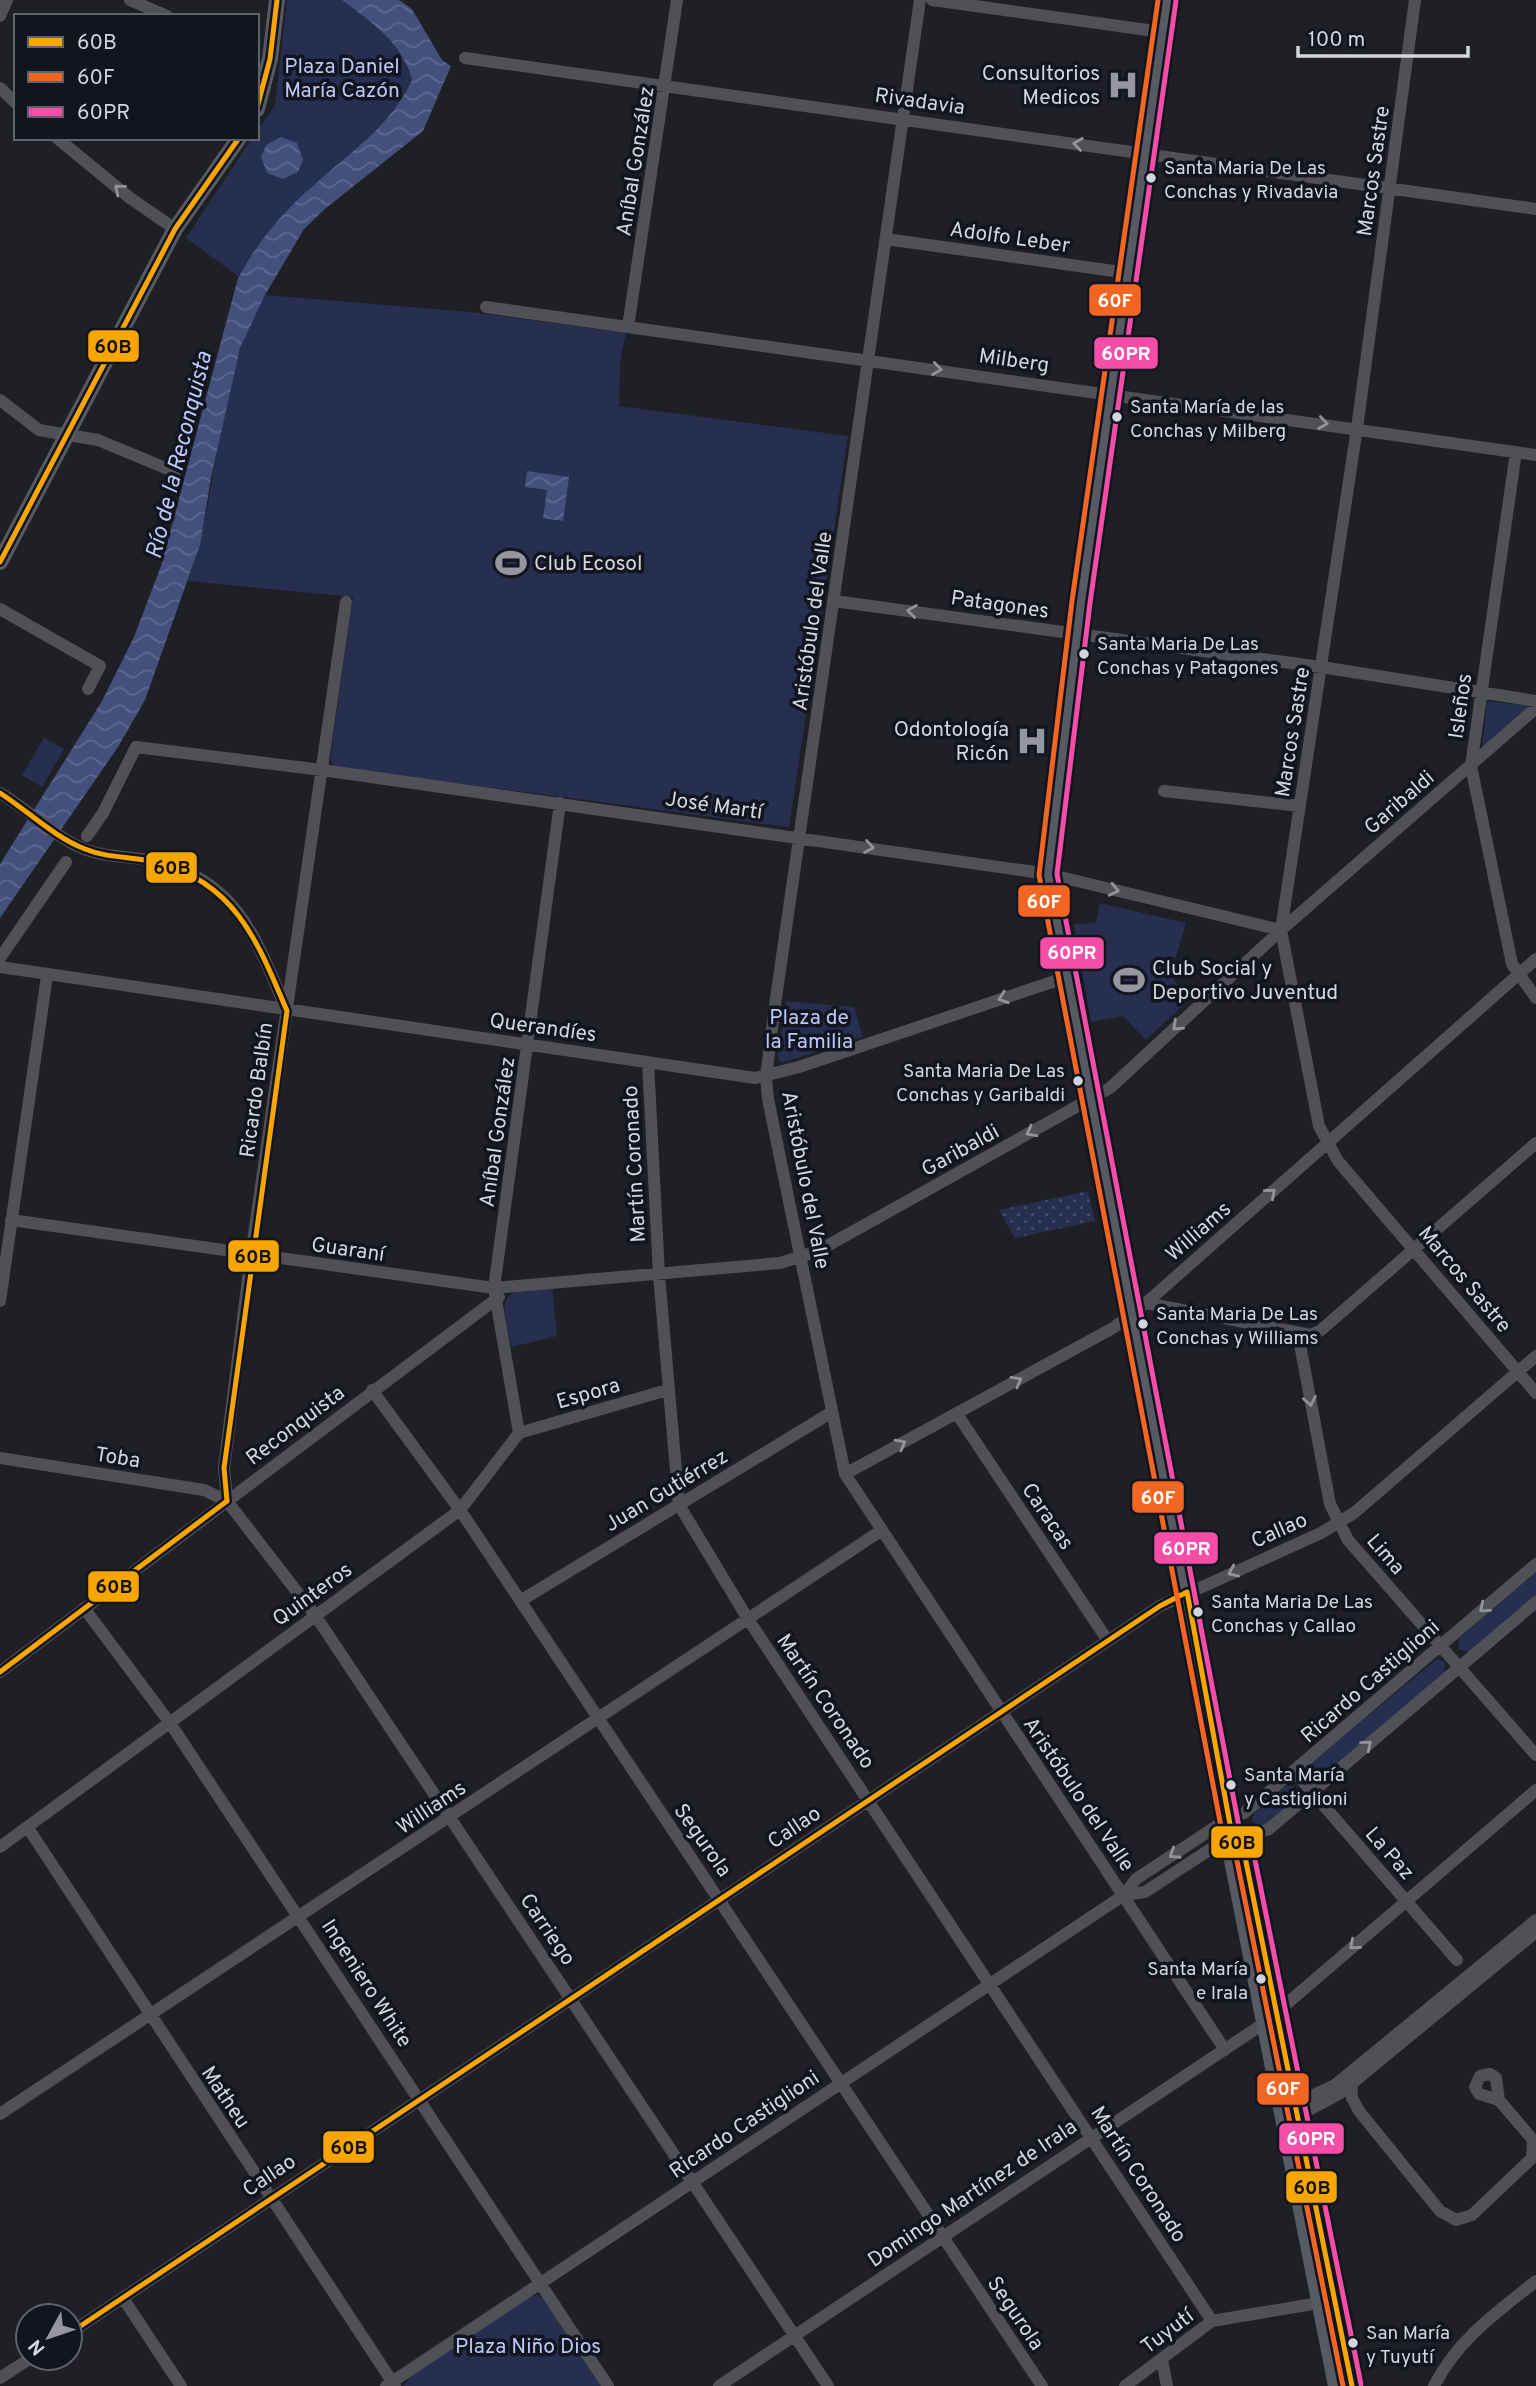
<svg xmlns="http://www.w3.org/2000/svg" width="1536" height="2386" viewBox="0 0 1536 2386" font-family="Overpass,sans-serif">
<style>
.grass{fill:url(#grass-dots)}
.green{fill:#262f50}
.water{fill:url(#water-waves)}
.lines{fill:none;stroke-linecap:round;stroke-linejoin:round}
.minor{stroke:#505156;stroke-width:12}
.major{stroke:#575a63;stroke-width:16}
.bus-1-casing{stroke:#121520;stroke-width:10}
.bus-2-casing{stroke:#121520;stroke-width:10}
.bus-3-casing{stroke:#121520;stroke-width:10}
.bus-1{stroke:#f7a600;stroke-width:5}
.bus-2{stroke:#f26522;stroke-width:5}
.bus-3{stroke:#f54da8;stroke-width:5}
.oneway{stroke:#92949a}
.bus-dot{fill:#d4d6de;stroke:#121520;stroke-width:2.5}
.labels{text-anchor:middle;stroke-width:7;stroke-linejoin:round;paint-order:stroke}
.bus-label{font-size:19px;fill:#d4d6de;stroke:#121520;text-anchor:start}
.park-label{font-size:21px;fill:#bbc9f6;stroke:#121520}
.poi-label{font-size:21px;fill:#d4d6de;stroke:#121520;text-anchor:end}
.street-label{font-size:21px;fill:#d4d6de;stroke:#121520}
.water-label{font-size:23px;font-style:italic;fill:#bdcbf9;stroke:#121520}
.line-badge{stroke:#121520;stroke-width:2.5}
.badge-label{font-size:19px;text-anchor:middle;font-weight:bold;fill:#fff}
.pale-badge-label{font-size:19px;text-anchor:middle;font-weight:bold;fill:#111}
</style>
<defs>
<pattern id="grass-dots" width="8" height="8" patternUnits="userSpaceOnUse" patternTransform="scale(1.75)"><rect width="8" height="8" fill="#262f50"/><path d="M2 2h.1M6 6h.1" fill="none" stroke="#454c69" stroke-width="1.8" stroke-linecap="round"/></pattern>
<pattern id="water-waves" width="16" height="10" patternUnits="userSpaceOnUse" patternTransform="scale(1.75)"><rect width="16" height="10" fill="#44507c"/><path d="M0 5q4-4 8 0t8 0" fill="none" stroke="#5e688e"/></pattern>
</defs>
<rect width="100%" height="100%" fill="#1f2026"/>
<path class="grass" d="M1088 1191 1095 1221 1015 1238 999 1210Z"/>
<path class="green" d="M287 0H342L373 23 401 51 412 80C390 126 351 152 314 185 285 210 257 243 238 276L186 238 252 138H257V131L275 105Z
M265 295 470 312 626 333 620 362 619 406 848 436 789 827 335 767 330 759 353 597 188 581C214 506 216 425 240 349 246 331 256 313 265 295Z
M1487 701 1529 706 1482 749Z
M44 738 64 749 42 787 22 775Z
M1100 903 1186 923 1176 957 1157 963 1191 998 1146 1040 1123 1016 1091 1022 1074 925 1096 922Z
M786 1001 854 1007 863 1037 781 1063 778 1056Z
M552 1286 557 1336 511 1347C501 1295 496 1291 552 1286Z
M1536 1572V1597L1471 1652 1458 1649 1459 1638Z
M1437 1659 1445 1662 1444 1674 1319 1779 1311 1777 1308 1773 1311 1763Z
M1286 1786H1294L1299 1797 1268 1826 1258 1827 1252 1820 1255 1812Z
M538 2295 545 2300 601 2386H404L410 2377 529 2297Z"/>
<path class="water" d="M342 0H399L412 9 442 60 451 66 423 131 326 208 304 229 265 295 240 348 211 478 200 545 145 700 118 747 0 918V864L102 701 134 637 161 566 238 278C256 244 283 211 313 186 350 152 390 127 412 80 402 42 372 23 342 0Z
M281 137 297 143 303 160 298 172 283 179 267 173 261 157 266 145Z
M527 471 569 477 563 521 543 518 547 490 525 487Z"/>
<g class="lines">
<path class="minor" d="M130 0 167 16
M920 0 775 1005 766 1077 768 1099 845 1474 1225 2050
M932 0 1162 32
M1415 0 1357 428 1281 930 1319 1126 1338 1161 1536 1393
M0 16 7 0
M465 58 1536 209
M0 88 16 103
M57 138 130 198 175 229
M886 239 1128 273
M486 307 1536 455
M628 327 677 0
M0 400 39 430 98 440 175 472
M1516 452 1471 766 1512 964 1536 998
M834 601 1321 667 1536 701
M0 609 100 666 88 689
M1164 791 1300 806
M0 793C27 809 56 838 84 849 106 858 134 856 158 862 239 881 257 942 287 1011
M87 836 103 813 136 747 322 770 1048 874 1281 930
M0 958 66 862
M0 967 755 1078 799 1067 1067 977
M648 1062 659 1275 679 1505 748 1619 1212 2321
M11 1220 494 1288 780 1263 818 1251 1110 1088 1281 930 1536 708
M0 1301 47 976
M1146 1303 1311 1335 1321 1330 1536 1143
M1298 1334 1330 1504 1348 1540 1536 1755
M372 1390 460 1510 1042 2386
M957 1414 1108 1641
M519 1433 667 1390
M0 1458 204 1490 227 1501 315 1615 828 2386
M845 1474 1113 1328 1146 1303 1536 959
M227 1501 224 1468 251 1255 346 602
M520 1601 832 1412
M84 1608 170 1723 608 2386
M0 1672 499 1297
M1294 1771 1457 1960
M28 1828 395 2386
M0 1847 460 1510 519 1433 494 1288 560 803
M1124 1895 1145 1892 1232 1835 1254 1834 1269 1829 1536 1602
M1351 2072 1352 2098 1359 2111 1440 2211 1456 2220 1472 2215 1532 2158 1533 2140 1499 2100 1479 2094 1475 2087 1480 2076 1490 2074 1496 2078 1499 2100
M1305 2099 1335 2085 1536 1920
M1307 2111 1339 2094 1536 1932
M0 2114 882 1530
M123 2298 181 2386
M70 2333 1160 1606 1321 1533 1354 1513 1536 1356
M1162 2360 1167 2386
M0 2378 31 2358
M386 2386 1124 1895 1136 1879 1229 1818 1244 1813 1536 1564
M719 2386 1263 2024 1536 1790
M1125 2386 1212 2321 1319 2303
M1434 2386C1458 2339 1496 2313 1536 2281"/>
<path class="major" d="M1167 0 1081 602 1048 874 1232 1835 1231 1855 1336 2386
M257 109 270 59 277 0
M0 562 175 229 239 138
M1232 1835 1244 1852 1295 2094 1352 2386"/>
<defs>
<path id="bus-1" d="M257 108 270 59 277 0
M0 562 175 229 239 138
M0 793C28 811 54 837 85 849 109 859 135 856 160 863 237 885 258 943 287 1011
M227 1501 224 1468 287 1011
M1187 1592 1232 1835 1244 1852 1352 2386
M0 1672 227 1501
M70 2333 1160 1606 1187 1592"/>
<path id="bus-2" d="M1158 0 1072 601 1039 875 1223 1837 1236 1856 1343 2386"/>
<path id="bus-3" d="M1176 1 1090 603 1057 874 1240 1832 1253 1850 1361 2384"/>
</defs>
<use href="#bus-1" class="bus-1-casing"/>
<use href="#bus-2" class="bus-2-casing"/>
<use href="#bus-3" class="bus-3-casing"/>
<use href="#bus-1" class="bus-1"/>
<use href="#bus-2" class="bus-2"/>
<use href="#bus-3" class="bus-3"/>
</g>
<defs><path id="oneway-chevron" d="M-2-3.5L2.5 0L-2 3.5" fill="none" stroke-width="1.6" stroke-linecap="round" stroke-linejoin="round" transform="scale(1.75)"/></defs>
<g class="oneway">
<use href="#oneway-chevron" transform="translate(1078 144) rotate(-172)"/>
<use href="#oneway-chevron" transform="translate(119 189) rotate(-141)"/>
<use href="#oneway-chevron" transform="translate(937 369) rotate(8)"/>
<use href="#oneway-chevron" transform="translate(1323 423) rotate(8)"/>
<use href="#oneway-chevron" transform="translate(912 611) rotate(-172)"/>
<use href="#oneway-chevron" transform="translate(869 847) rotate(9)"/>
<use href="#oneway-chevron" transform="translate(1114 890) rotate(13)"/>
<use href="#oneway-chevron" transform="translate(1003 998) rotate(161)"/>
<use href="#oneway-chevron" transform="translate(1177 1026) rotate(137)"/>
<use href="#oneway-chevron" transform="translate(1031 1132) rotate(151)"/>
<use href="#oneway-chevron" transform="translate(1271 1193) rotate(-41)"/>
<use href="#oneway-chevron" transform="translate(1017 1381) rotate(-29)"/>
<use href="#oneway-chevron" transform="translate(1310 1401) rotate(79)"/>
<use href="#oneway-chevron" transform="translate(901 1444) rotate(-28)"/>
<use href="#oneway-chevron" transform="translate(1233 1572) rotate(156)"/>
<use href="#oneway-chevron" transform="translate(1484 1608) rotate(140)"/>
<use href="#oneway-chevron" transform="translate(1367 1745) rotate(-40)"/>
<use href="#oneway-chevron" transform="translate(1174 1854) rotate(147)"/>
<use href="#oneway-chevron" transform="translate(1354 1945) rotate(139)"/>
</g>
<defs>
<symbol id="hospital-bare" viewBox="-9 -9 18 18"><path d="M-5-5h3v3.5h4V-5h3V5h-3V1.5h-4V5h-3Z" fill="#95969e" stroke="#121520" stroke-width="2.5" paint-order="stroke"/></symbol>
<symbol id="stadium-bare" viewBox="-9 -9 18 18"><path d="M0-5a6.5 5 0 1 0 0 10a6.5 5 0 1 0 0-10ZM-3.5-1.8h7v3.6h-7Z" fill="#95969e" stroke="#121520" stroke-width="2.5" paint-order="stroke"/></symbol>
</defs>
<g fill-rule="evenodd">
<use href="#hospital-bare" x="1101" y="63" width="44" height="44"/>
<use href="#stadium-bare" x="489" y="541" width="44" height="44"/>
<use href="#hospital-bare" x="1010" y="719" width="44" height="44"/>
<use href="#stadium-bare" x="1107" y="958" width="44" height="44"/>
</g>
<g class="bus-dot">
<circle cx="1151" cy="178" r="6"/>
<circle cx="1117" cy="417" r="6"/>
<circle cx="1084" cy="654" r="6"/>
<circle cx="1078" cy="1081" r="6"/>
<circle cx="1143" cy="1324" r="6"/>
<circle cx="1198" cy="1612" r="6"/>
<circle cx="1231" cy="1785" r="6"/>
<circle cx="1261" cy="1979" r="6"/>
<circle cx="1353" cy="2343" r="6"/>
</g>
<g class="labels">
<g class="bus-label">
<text x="1164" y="174">Santa Maria De Las<tspan x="1164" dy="24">Conchas y Rivadavia</tspan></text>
<text x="1130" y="413">Santa María de las<tspan x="1130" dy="24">Conchas y Milberg</tspan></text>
<text x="1097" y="650">Santa Maria De Las<tspan x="1097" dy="24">Conchas y Patagones</tspan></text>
<text x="1065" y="1077" text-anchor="end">Santa Maria De Las<tspan x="1065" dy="24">Conchas y Garibaldi</tspan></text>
<text x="1156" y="1320">Santa Maria De Las<tspan x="1156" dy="24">Conchas y Williams</tspan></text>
<text x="1211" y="1608">Santa Maria De Las<tspan x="1211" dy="24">Conchas y Callao</tspan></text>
<text x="1244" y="1781">Santa María<tspan x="1244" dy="24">y Castiglioni</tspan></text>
<text x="1248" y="1975" text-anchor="end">Santa María<tspan x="1248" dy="24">e Irala</tspan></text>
<text x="1366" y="2339">San María<tspan x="1366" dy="24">y Tuyutí</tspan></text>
</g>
<g class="park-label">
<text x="342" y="73">Plaza Daniel<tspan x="342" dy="24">María Cazón</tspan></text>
<text x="809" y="1024">Plaza de<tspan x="809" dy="24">la Familia</tspan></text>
<text x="528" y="2353">Plaza Niño Dios</text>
</g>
<g class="poi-label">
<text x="1100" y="80">Consultorios<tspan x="1100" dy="24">Medicos</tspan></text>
<text x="534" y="570" text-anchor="start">Club Ecosol</text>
<text x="1009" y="736">Odontología<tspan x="1009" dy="24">Ricón</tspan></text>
<text x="1152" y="975" text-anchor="start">Club Social y<tspan x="1152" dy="24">Deportivo Juventud</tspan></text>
</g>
<g class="street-label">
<text transform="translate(920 101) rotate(8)" y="7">Rivadavia</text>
<text transform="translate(635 161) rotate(-81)" y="7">Aníbal González</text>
<text transform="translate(1373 171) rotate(-82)" y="7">Marcos Sastre</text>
<text transform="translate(1010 237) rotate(8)" y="7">Adolfo Leber</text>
<text transform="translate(1014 360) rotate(8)" y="7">Milberg</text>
<text transform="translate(1000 604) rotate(8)" y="7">Patagones</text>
<text transform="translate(812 621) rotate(-82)" y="7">Aristóbulo del Valle</text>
<text transform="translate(1460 706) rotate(-82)" y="7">Isleños</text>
<text transform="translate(1292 732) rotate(-81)" y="7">Marcos Sastre</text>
<text transform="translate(1399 802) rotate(-41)" y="7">Garibaldi</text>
<text transform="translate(714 805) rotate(8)" y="7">José Martí</text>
<text transform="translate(543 1027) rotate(8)" y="7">Querandíes</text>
<text transform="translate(256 1090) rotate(-82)" y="7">Ricardo Balbín</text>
<text transform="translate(497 1132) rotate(-82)" y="7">Aníbal González</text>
<text transform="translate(960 1150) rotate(-29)" y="7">Garibaldi</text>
<text transform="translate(634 1164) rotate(-93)" y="7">Martín Coronado</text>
<text transform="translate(806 1180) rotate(79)" y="7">Aristóbulo del Valle</text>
<text transform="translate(1198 1231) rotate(-41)" y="7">Williams</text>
<text transform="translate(348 1249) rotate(8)" y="7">Guaraní</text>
<text transform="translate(1465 1279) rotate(50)" y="7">Marcos Sastre</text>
<text transform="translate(588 1393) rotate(-16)" y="7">Espora</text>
<text transform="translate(295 1425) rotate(-37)" y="7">Reconquista</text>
<text transform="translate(118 1457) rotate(9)" y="7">Toba</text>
<text transform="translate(666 1490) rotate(-31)" y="7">Juan Gutiérrez</text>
<text transform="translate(1048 1516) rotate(56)" y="7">Caracas</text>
<text transform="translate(1279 1530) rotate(-24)" y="7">Callao</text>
<text transform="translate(1386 1554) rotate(49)" y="7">Lima</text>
<text transform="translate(312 1594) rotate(-36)" y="7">Quinteros</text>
<text transform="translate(1370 1681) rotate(-41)" y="7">Ricardo Castiglioni</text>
<text transform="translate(826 1701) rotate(56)" y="7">Martín Coronado</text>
<text transform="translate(1079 1794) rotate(56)" y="7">Aristóbulo del Valle</text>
<text transform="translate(431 1807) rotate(-34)" y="7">Williams</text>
<text transform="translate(794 1827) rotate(-34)" y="7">Callao</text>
<text transform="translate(703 1840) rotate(55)" y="7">Segurola</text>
<text transform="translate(1390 1853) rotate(49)" y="7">La Paz</text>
<text transform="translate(548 1929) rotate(56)" y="7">Carriego</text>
<text transform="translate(367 1983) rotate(57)" y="7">Ingeniero White</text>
<text transform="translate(226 2097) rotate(56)" y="7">Matheu</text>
<text transform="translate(744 2124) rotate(-34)" y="7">Ricardo Castiglioni</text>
<text transform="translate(1139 2174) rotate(57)" y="7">Martín Coronado</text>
<text transform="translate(269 2175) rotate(-34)" y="7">Callao</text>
<text transform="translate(972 2193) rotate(-34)" y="7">Domingo Martínez de Irala</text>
<text transform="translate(1016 2313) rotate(56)" y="7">Segurola</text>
<text transform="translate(1167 2331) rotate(-37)" y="7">Tuyutí</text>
</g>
<g class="water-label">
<text transform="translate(178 455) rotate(-76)" y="8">Río de la Reconquista</text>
</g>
</g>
<g class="line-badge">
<rect x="1088" y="283" width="54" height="34" rx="7" fill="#f26522"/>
<rect x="87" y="329" width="53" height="34" rx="7" fill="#f7a600"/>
<rect x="1093" y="336" width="66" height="34" rx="7" fill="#f54da8"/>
<rect x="145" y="851" width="53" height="33" rx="7" fill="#f7a600"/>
<rect x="1017" y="884" width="54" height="34" rx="7" fill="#f26522"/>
<rect x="1039" y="936" width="66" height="34" rx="7" fill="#f54da8"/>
<rect x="227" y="1239" width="53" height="34" rx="7" fill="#f7a600"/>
<rect x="1131" y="1480" width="54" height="34" rx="7" fill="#f26522"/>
<rect x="1153" y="1531" width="66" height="34" rx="7" fill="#f54da8"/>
<rect x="87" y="1570" width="53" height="33" rx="7" fill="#f7a600"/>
<rect x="1210" y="1825" width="54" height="34" rx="7" fill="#f7a600"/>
<rect x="1256" y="2072" width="54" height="34" rx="7" fill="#f26522"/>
<rect x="1278" y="2122" width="67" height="33" rx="7" fill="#f54da8"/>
<rect x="322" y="2130" width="53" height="34" rx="7" fill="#f7a600"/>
<rect x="1285" y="2170" width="53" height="34" rx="7" fill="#f7a600"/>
</g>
<g class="badge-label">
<text x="1115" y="307">60F</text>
<text x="1126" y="360">60PR</text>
<text x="1044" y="908">60F</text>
<text x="1072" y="959">60PR</text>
<text x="1158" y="1504">60F</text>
<text x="1186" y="1555">60PR</text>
<text x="1283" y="2095">60F</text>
<text x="1311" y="2145">60PR</text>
</g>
<g class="pale-badge-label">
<text x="113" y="353">60B</text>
<text x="172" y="874">60B</text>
<text x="253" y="1263">60B</text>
<text x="114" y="1593">60B</text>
<text x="1237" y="1849">60B</text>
<text x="349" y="2154">60B</text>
<text x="1312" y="2194">60B</text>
</g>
<rect x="14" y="14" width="245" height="126" fill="#121520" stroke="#60626c" stroke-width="2"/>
<rect x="28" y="37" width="35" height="10" fill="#f7a600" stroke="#60626c" stroke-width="2"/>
<text x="77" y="49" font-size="21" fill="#d4d6de">60B</text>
<rect x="28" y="72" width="35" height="10" fill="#f26522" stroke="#60626c" stroke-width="2"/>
<text x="77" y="84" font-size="21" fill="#d4d6de">60F</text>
<rect x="28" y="107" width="35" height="10" fill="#f54da8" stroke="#60626c" stroke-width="2"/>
<text x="77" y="119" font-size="21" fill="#d4d6de">60PR</text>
<g transform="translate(49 2337) rotate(230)"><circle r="33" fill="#121520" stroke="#60626c" stroke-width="2"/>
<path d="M0-5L12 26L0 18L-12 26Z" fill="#95969e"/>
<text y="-10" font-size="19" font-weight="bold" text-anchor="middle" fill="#d4d6de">N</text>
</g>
<path d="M1298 46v10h170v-10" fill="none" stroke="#d4d6de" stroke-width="3.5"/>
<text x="1308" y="46" font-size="21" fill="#d4d6de" stroke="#121520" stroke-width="5" paint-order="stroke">100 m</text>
</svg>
